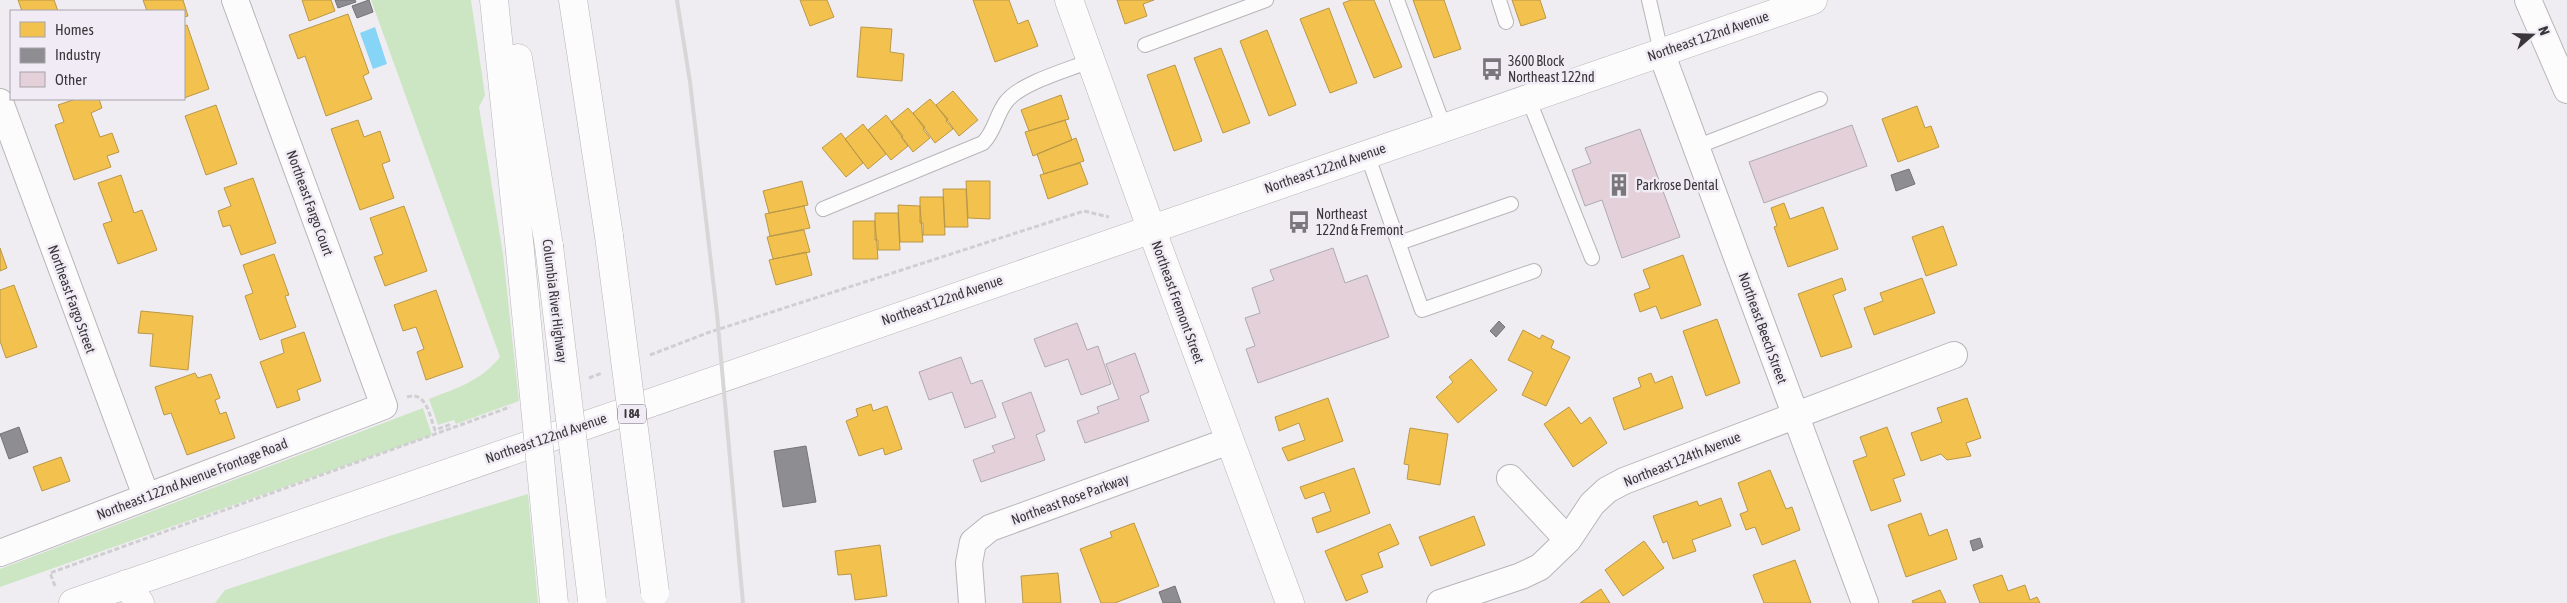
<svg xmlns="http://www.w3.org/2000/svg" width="2567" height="603" viewBox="0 0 2567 603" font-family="'Asap Condensed',sans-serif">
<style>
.green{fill:#cce6c4}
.water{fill:#86d4f6}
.homes{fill:#f2c14e;stroke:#ba9848}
.industry{fill:#8d8d92;stroke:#747378}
.building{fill:#e3d0d9;stroke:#aeabae}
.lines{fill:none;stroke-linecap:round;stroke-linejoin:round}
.service-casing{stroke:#b7b5b8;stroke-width:16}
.minor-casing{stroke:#b7b5b8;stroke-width:28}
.tertiary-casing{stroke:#b7b5b8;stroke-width:29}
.secondary-casing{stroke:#b7b5b8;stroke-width:29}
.primary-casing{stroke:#b7b5b8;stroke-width:29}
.motorway-casing{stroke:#b7b5b8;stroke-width:29}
.path{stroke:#cfced0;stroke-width:3;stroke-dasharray:5 2.5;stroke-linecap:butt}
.service{stroke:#fdfcfd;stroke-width:14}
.minor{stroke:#fdfcfd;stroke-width:26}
.tertiary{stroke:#fdfcfd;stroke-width:28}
.secondary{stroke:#fdfcfd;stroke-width:28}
.primary{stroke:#fdfcfd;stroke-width:28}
.motorway{stroke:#fdfcfd;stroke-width:28}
.rail{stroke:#d7d7d8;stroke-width:4}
.motorway-bridge-casing{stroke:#b7b5b8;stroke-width:29;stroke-linecap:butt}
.motorway-bridge{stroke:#fdfcfd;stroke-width:28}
.labels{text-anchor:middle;stroke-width:5;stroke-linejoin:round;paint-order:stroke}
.shield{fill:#f0ebf4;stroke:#706d72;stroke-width:1}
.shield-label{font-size:12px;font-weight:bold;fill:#39373b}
.street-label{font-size:14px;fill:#39373b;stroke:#f0ebf4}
.poi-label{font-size:14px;fill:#39373b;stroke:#f0ebf4;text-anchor:start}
</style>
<rect width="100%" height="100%" fill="#f0edf2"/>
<path class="green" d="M371 0H471L485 95 479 107 503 254 519 401 456 424 454 420 438 425 429 399C459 387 479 382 500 357Z
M423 408 432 435 0 587V569Z
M528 494 538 603H215L225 590 389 536Z"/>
<path class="water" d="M375 27 387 64 373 69 360 33Z"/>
<path class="homes" d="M18 0H54L58 11H22Z
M143 0H183L188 16 184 17V11H147Z
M302 0H331L335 11 309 21Z
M800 0H827L834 17 810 26Z
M973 0H1009L1018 24 1028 20 1038 46 995 62Z
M1117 0H1154L1143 4 1147 16 1125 24Z
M1351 0H1374L1402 67 1374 78 1343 3Z
M1413 0H1444L1461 49 1434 58Z
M1512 0H1540L1546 18 1521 26Z
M1329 8 1357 83 1330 93 1300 19Z
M348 14 369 73 363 76 372 99 326 116 305 56 298 59 289 35Z
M187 25 209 89 184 98V26Z
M861 27 892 29 890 52 904 54 902 81 857 77Z
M1267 30 1296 105 1269 116 1240 41Z
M1221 48 1250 123 1223 133 1194 58Z
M1175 65 1202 141 1174 151 1147 75Z
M953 91 978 120 959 136 936 105Z
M1061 95 1069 119 1029 131 1021 110Z
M76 99H99L102 108 91 113 100 137 112 133 119 152 107 156 111 167 74 180 55 125 64 122 58 105Z
M930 99 948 119 946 121 953 129 935 143 913 113Z
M216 105 237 164 206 175 185 116Z
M1917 106 1925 128 1931 126 1939 147 1898 162 1882 119Z
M908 108 925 127 923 129 930 138 913 152 891 122Z
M886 115 903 136 901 137 908 146 891 160 868 130Z
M358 120 364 137 380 131 390 161 382 164 394 198 360 210 331 129Z
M1065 120 1072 140 1033 156 1025 132Z
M863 124 886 154 868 169 845 139Z
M841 133 863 163 846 177 822 148Z
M1076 138 1084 161 1044 174 1037 154Z
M1080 163 1088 184 1048 199 1040 175Z
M121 175 134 213 142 210 157 250 118 264 103 224 112 221 98 183Z
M253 178 276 243 241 255 230 225 223 227 218 211 231 206 224 188Z
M802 181 808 205 769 213 763 191Z
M966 181H990V219L968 218Z
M943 189H966L968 227H945Z
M920 197H943L945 235H923V223H920Z
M1784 203 1790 219 1823 207 1838 249 1788 267 1774 227 1777 226 1771 208Z
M898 205 920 206 923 242H900Z
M404 206 427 271 385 286 374 257 383 254 370 218Z
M804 206 810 228 770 236 765 214Z
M875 213H898L900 250H878V240H875Z
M853 221H875L878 259H853Z
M1943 226 1957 265 1926 276 1912 237Z
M804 230 810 252 773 259 767 237Z
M0 248 7 268 0 271Z
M806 252 812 275 776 285 769 260Z
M274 254 289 295 285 296 296 327 260 340 245 296 253 293 243 265Z
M1683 255 1701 305 1661 319 1656 306 1640 312 1634 294 1650 288 1643 270Z
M1842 278 1846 290 1833 295 1852 347 1821 357 1798 294Z
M1922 278 1935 313 1874 335 1864 308 1883 301 1880 293Z
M14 285 37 347 6 358 0 341V290Z
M436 290 463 367 426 380 417 352 424 349 416 327 403 331 394 305Z
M141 311 193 316 188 370 150 366 153 334 138 333Z
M1717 319 1740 383 1706 396 1683 331Z
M1523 330 1540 339 1542 335 1554 341 1551 348 1570 357 1546 406 1522 395 1533 372 1508 360Z
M304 332 321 381 297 390 300 400 277 408 260 362 284 353 281 340Z
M1471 359 1497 390 1458 423 1436 397 1453 382 1449 377Z
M195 373 198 378 211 374 220 398 215 400 220 414 226 412 235 438 187 455 171 413 164 415 155 387Z
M1651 373 1655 383 1672 376 1683 408 1624 430 1613 398 1641 387 1638 378Z
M1328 398 1343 441 1288 461 1282 448 1305 440 1299 423 1279 431 1275 417Z
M1967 398 1981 438 1966 443 1971 456 1947 460 1941 454 1921 461 1911 433 1942 422 1937 408Z
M871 404 873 411 887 406 902 449 885 455 883 448 859 456 846 421 858 416 856 409Z
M1569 407 1581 424 1590 417 1607 443 1573 467 1544 424Z
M1887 427 1905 475 1893 479 1901 501 1871 511 1853 461 1867 456 1860 437Z
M1410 428 1448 434 1440 485 1407 479 1409 465 1404 464Z
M61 457 70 481 42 491 33 467Z
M1354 468 1370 513 1317 533 1312 518 1331 511 1324 492 1305 499 1300 487Z
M1770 470 1786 509 1792 507 1800 530 1762 545 1755 527 1746 530 1740 514 1748 511 1738 483Z
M1721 498 1731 526 1692 540 1696 551 1673 559 1667 541 1663 543 1653 516 1697 501 1699 506Z
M1921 513 1929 536 1947 529 1957 559 1906 577 1888 525Z
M1474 516 1485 545 1431 566 1419 537Z
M1134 523 1159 586 1115 603H1101L1080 549 1112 537 1110 532Z
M1390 524 1399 544 1378 553 1383 567 1361 575 1368 592 1346 601 1325 551Z
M1644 541 1664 568 1623 596 1605 570Z
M880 545 887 596 855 600 851 574 838 575 835 551Z
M1795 560 1811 603H1764L1753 575Z
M1058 573 1061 603H1023L1021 576Z
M2002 575 2008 591 2025 585 2030 600 2037 597 2040 603H1980L1973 585Z
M1601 589 1610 603H1580Z
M1940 590 1946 603H1913L1912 601Z"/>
<path class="industry" d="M335 0H355L356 2 338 8Z
M369 0 373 12 357 18 352 6Z
M1909 169 1915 184 1896 191 1891 175Z
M1499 321 1505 327 1496 337 1490 331Z
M19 427 28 452 9 459 0 434Z
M806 446 816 502 783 507 774 451Z
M1980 538 1983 547 1973 551 1970 541Z
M1175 586 1181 603H1163L1159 592Z"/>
<path class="building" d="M1852 125 1867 166 1764 203 1749 162Z
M1640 129 1680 237 1622 258 1602 200 1585 206 1572 170 1591 163 1585 148Z
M1333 248 1345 283 1367 275 1389 337 1258 383 1246 349 1255 346 1245 318 1260 313 1252 288 1274 280 1270 270Z
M1077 323 1087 350 1098 346 1111 384 1081 395 1068 359 1045 367 1034 339Z
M1135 353 1149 392 1140 396 1149 421 1085 443 1077 421 1099 413 1097 407 1119 399 1106 364Z
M961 357 971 384 982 380 996 417 965 428 952 392 929 400 919 372Z
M1031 392 1045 431 1036 435 1045 460 981 482 973 460 995 452 992 446 1015 438 1002 403Z"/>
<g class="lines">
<defs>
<path id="service" d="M1397 0 1444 127
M1499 0 1506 22
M1649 0 1661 52
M1145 45 1266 0
M1528 98 1592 258
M1696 147 1820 99
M1367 154 1422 310 1534 271
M823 209 983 143C995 131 996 115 1006 102 1020 83 1068 70 1090 61
M1399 243 1511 204"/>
<path id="minor" d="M2528 0 2567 90
M1661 52 1865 603
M0 102 146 496
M1510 478 1568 540
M0 553 384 406 235 0
M972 603 969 563 973 542 990 528 1229 441
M1440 603 1521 576 1540 567 1568 540 1592 504 1607 490 1624 481 1954 355"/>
<path id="tertiary" d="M1151 228 1290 603"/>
<path id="secondary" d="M1069 0 1151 228"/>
<path id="primary" d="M73 603 1813 0"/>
<path id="motorway" d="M494 0 520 251
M573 0 609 236
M518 58 549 246
M126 584 140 603"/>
</defs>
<use href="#service" class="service-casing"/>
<use href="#minor" class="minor-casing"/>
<use href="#tertiary" class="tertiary-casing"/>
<use href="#secondary" class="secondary-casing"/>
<use href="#primary" class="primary-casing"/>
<use href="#motorway" class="motorway-casing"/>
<path class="path" d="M650 355 707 333 1084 211 1109 217
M589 378 602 373
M407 397C426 390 430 417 435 430L449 425 450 429
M55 586 50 573 510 407"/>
<use href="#service" class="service"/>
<use href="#minor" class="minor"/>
<use href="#tertiary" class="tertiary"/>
<use href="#secondary" class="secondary"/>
<use href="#primary" class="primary"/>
<use href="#motorway" class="motorway"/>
<path class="rail" d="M677 0 690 82 717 314 743 603"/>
<defs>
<path id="motorway-bridge" d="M609 236 655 592
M549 246 592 600
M520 251 554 603"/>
</defs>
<use href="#motorway-bridge" class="motorway-bridge-casing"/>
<use href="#motorway-bridge" class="motorway-bridge"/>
</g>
<defs>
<symbol id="bus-bare" viewBox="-9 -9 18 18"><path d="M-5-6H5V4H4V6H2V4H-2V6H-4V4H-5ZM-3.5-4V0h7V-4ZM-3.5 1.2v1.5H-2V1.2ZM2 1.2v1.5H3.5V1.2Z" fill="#79777b" stroke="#f0ebf4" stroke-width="2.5" paint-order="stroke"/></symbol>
<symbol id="building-bare" viewBox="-9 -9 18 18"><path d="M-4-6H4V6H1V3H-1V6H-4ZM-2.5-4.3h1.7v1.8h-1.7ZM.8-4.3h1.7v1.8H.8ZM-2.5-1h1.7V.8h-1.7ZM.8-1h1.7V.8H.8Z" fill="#79777b" stroke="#f0ebf4" stroke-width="2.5" paint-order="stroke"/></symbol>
</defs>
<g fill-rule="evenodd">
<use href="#bus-bare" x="1476" y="53" width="32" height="32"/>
<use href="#building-bare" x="1603" y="169" width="32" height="32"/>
<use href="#bus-bare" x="1283" y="206" width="32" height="32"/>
</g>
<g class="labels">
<rect class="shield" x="618" y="404.5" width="28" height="19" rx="4"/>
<g class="shield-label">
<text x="632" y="418">I 84</text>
</g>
<g class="street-label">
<text transform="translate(1708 36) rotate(-19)" y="5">Northeast 122nd Avenue</text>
<text transform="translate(1325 168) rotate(-19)" y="5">Northeast 122nd Avenue</text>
<text transform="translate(310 203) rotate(70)" y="5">Northeast Fargo Court</text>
<text transform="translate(72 299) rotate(70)" y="5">Northeast Fargo Street</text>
<text transform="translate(942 300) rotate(-19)" y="5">Northeast 122nd Avenue</text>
<text transform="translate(555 301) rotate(83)" y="5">Columbia River Highway</text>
<text transform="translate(1178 302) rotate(70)" y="5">Northeast Fremont Street</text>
<text transform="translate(1763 328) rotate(70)" y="5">Northeast Beech Street</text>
<text transform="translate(546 438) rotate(-19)" y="5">Northeast 122nd Avenue</text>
<text transform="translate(1682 459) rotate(-22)" y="5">Northeast 124th Avenue</text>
<text transform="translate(192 479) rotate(-21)" y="5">Northeast 122nd Avenue Frontage Road</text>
<text transform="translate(1070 499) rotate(-20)" y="5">Northeast Rose Parkway</text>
</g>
<g class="poi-label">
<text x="1508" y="66">3600 Block<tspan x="1508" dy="16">Northeast 122nd</tspan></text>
<text x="1636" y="190">Parkrose Dental</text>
<text x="1316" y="219">Northeast<tspan x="1316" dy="16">122nd &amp; Fremont</tspan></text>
</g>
</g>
<rect x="10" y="10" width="175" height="90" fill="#f0ebf4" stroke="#a7a3aa"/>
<rect x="20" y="22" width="25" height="15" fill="#f2c14e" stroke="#a7a3aa"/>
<text x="55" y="35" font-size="15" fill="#39373b">Homes</text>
<rect x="20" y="48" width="25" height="15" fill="#8d8d92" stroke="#a7a3aa"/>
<text x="55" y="60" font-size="15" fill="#39373b">Industry</text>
<rect x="20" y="72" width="25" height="15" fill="#e3d0d9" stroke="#a7a3aa"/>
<text x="55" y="85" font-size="15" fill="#39373b">Other</text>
<g transform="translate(2532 35) rotate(70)" stroke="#f0ebf4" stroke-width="4" paint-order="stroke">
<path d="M0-4L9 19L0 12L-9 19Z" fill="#39373b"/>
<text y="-8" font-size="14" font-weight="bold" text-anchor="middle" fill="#39373b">N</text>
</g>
</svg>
